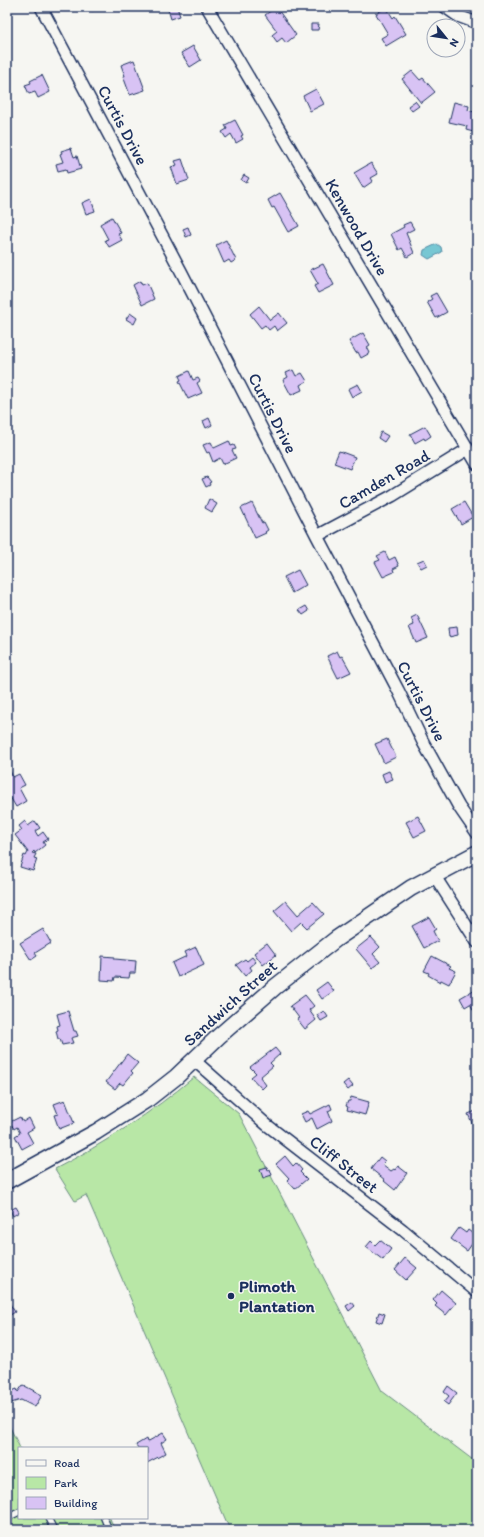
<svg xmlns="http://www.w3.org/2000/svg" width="484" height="1537" viewBox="0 0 484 1537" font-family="Itim,sans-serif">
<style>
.green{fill:#b8e7a6;stroke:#6a8b82}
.water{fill:#77c7d3;stroke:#528aa4}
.building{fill:#d8c3f4;stroke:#1b2f5e}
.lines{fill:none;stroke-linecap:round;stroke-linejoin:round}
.lane-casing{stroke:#1b2f5e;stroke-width:8}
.street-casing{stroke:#1b2f5e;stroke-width:14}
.secondary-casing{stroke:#1b2f5e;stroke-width:18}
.lane{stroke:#f6f6f2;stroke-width:5.5}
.street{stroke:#f6f6f2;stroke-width:11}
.secondary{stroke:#f6f6f2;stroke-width:15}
.poi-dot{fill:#1b2f5e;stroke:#f6f6f2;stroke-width:1.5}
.labels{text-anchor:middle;stroke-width:3;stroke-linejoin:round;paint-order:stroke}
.street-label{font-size:17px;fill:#1b2f5e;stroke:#f6f6f2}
.poi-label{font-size:17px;font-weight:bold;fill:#1b2f5e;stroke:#f6f6f2;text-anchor:start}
</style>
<rect width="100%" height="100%" fill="#f6f6f2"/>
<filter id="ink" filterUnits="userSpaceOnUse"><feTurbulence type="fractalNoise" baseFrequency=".025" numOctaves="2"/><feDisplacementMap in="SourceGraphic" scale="8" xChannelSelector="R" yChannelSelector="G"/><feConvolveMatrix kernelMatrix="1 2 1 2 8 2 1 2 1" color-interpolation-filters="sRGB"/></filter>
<g filter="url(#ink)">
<path class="green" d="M194 1077 239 1114 382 1391 477 1463V1530H230L86 1195 75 1201 55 1169C105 1143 151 1113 194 1077Z
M7 1421 20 1448 19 1518H110L114 1530H7Z"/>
<path class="water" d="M437 244 441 247 442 252 429 259 423 255 424 250Z"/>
<path class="building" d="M84 7H98L99 9 92 11 91 9 85 11Z
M177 7 180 16 171 19 168 9Z
M276 7 296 35 286 43 282 38 277 42 272 35 277 31 265 15Z
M386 7 393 18 395 16 406 34 386 46 381 38 388 34 376 14Z
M311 24H319L318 30H311Z
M193 46 201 60 190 67 181 53Z
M134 60 145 90 130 95 123 76H125L121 65Z
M412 71 420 80 423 78 435 92 421 103 402 79Z
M42 75 50 92 38 98 35 92 29 94 25 85 31 83 30 81Z
M316 89 324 104 310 111 303 96Z
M415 101 419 106 412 111 408 106Z
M454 102 469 106 468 110 477 113V133L466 130 467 126 449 122Z
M235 120 243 135 241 136 243 139 236 143 231 134 226 138 222 132 227 129 225 125Z
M71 148 74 157 77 156 81 169 67 173 66 169 58 171 56 164 63 162 60 154 62 153 61 151Z
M182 159 189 180 177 184 171 167 177 165 175 161Z
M371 163 378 174 371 178 373 181 363 188 354 173Z
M244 175 249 178 246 183 241 180Z
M280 193 299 226 288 232 274 207 272 208 268 200Z
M91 199 95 211 86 214 82 203Z
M112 217 121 233 118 234 122 240 109 247 105 240 108 239 100 224Z
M410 222 414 229 406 233 414 253 407 257 402 248 399 250 391 234 404 227 403 225Z
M188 227 191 235 186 237 183 229Z
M226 240 236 260 231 263 229 260 224 263 216 245Z
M323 264 334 285 318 293 314 286 318 284 310 270Z
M140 281 142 285 147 283 154 299 142 305 133 285Z
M436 293 447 312 436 318 427 302 432 299 430 296Z
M259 306 270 320 279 313 287 323 277 331 274 326 269 330 265 325 261 328 250 314Z
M130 313 137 318 134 324 126 319Z
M363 333 370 345 367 347 370 353 361 358 358 352 356 353 349 341Z
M293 370 296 376 302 373 307 381 300 385 302 390 291 395 283 380 288 377 286 373Z
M189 371 193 380 198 378 200 381 197 383 202 393 188 399 179 381 181 380 179 376Z
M358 384 362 391 352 397 348 389Z
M209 418 212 425 206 428 203 421Z
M425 426 431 436 425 440 424 438 415 443 410 434Z
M381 432 388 436 384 442 378 438Z
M229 441 231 446 234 445 236 449 232 450 236 458 223 464 220 458 213 462 209 452 207 453 203 445 211 442 214 448Z
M339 451 355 457 350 469 334 463Z
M207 477 211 482 209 483 210 485 206 487 202 479Z
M209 499 217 504 212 512 205 508Z
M464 502 473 517 461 524 452 509Z
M252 503 262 523 264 522 268 530 265 532 266 533 255 538 241 508Z
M385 552 389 560 395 557 399 566 393 569 394 572 383 577 375 562 380 560 377 556Z
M424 559 427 565 421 568 417 562Z
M298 570 306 585 292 593 284 577Z
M306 606 309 611 303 615 299 610Z
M417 615 428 638 416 643 409 627 414 625 411 618Z
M457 627 458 635 449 637 448 628Z
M337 651 340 657 342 656 351 672 338 678 327 656Z
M387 739 396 757 384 763 375 744Z
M9 769 13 777 19 774 25 785 19 788 26 801 16 807 10 797 7 799V770Z
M389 771 393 779 385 782 382 774Z
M418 816 426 831 414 837 406 822Z
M25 821 28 826 35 821 40 828 35 831 38 836 43 832 48 839 43 842 45 845 35 853 34 851 32 853 36 854 34 858 37 859 33 871 20 867 24 855 26 856 28 852 15 835 22 830 19 826Z
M286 901 298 915 313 902 324 914 307 928 301 922 291 931 274 911Z
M429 917 436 929 433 931 438 941 424 948 412 926Z
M43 929 51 943 35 953 37 956 31 960 20 943Z
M371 937 380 947 373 954 380 962 372 968 356 949Z
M267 943 276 955 263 965 254 953Z
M196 947 204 965 178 977 172 963 187 956 185 952Z
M102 956 115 957V959L136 961 135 973H130L129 978 115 977 114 981 101 980Z
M432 956 451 966 449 968 456 971 449 984 441 980 440 982 428 975 429 973 424 971Z
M252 957 256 962 250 967 252 970 245 976 236 965 245 959 247 961Z
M327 982 334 991 322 999 316 990Z
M477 988V1016L470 1004 465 1007 460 998Z
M305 995 314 1006 309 1010 316 1020 305 1029 297 1019 299 1018 290 1006Z
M68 1011 74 1031H76L78 1036 71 1038 73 1043 62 1045 60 1039H58L56 1031 58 1030 57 1026 60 1025 57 1014Z
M324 1011 328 1017 321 1021 317 1015Z
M275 1048 280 1054 270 1063 273 1066 260 1077 266 1085 262 1089 251 1077 256 1073 250 1067Z
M127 1054 138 1063 131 1071 133 1073 123 1085 120 1083 115 1089 106 1082Z
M348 1080 353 1086 348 1090 343 1084Z
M351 1097 369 1102 365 1115 347 1110 348 1107 346 1106 348 1101H350Z
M65 1100 74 1123 59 1129 54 1115 58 1114 54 1104Z
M330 1104 332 1109 328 1111 332 1121 317 1129 312 1118 305 1122 301 1114 308 1111 310 1114Z
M476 1111 477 1121 472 1123 468 1114Z
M20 1117 23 1122 29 1118 34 1128 27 1132 33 1143 22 1149 15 1136 20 1133 17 1127 14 1129 10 1122Z
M285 1156 293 1166 296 1163 302 1170 300 1172 307 1179 295 1189 287 1180 289 1178 276 1164Z
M380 1157 385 1161 382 1164 391 1171 394 1169 395 1170 398 1166 407 1173 395 1190 384 1181 385 1180 371 1169Z
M267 1167 268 1170 270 1169 272 1175 263 1178 260 1169Z
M16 1207 19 1212 13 1216 10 1210Z
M459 1228 466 1233 468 1230 477 1237 467 1251 451 1239Z
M380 1240 391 1249 383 1260 366 1247 371 1241 375 1245Z
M405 1258 417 1268 406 1280 395 1270Z
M441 1290 456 1303 446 1315 435 1306 437 1304 433 1300Z
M8 1301 15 1312 7 1317V1302Z
M352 1302 355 1306 349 1311 346 1306Z
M379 1312 385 1314 382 1323 376 1321Z
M23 1385 42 1395 35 1407 21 1400 11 1403 7 1393 17 1389 18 1392Z
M448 1386 457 1393 448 1405 444 1402 449 1396 444 1392Z
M163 1433 167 1439 161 1443 166 1453 147 1463V1448H138L136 1445 146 1439 147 1442Z"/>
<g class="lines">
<defs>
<path id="lane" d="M7 1518 19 1512
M48 1518 54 1530
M104 1518 109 1530"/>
<path id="street" d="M41 7 182 273 317 536 398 690 423 742 459 807 477 833
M207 7 477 464
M445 7 458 16 477 23
M317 536 392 496 468 449
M434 875 477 942
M194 1060 267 1125 403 1230 477 1292"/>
<path id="secondary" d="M7 1181 96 1132 148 1099 176 1077 219 1036 275 987 336 939 411 888 477 853"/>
</defs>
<use href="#lane" class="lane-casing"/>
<use href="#street" class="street-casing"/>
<use href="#secondary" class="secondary-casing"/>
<use href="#lane" class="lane"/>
<use href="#street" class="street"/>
<use href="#secondary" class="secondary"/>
</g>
</g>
<circle class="poi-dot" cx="231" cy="1296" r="4"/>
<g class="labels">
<g class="street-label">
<text transform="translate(123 125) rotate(62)" y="6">Curtis Drive</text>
<text transform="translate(357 227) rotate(60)" y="6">Kenwood Drive</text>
<text transform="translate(273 413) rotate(63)" y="6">Curtis Drive</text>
<text transform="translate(384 479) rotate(-30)" y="6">Camden Road</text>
<text transform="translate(422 701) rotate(63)" y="6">Curtis Drive</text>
<text transform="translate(230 1003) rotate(-42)" y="6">Sandwich Street</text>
<text transform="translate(344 1164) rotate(38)" y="6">Cliff Street</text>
</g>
<g class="poi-label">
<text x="239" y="1292">Plimoth<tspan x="239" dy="20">Plantation</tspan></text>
</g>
</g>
<rect width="484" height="1537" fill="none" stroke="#f6f6f2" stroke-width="24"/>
<rect x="12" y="12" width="460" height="1513" fill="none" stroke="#1b2f5e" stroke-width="1.5" filter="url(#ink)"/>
<rect x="18" y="1447" width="130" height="72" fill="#f6f6f2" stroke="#9ea6b7"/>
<rect x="26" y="1460" width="20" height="6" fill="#f6f6f2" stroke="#9ea6b7"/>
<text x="54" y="1467" font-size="12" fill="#1b2f5e">Road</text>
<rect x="26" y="1477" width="20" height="12" fill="#b8e7a6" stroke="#9ea6b7"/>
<text x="54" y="1487" font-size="12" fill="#1b2f5e">Park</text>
<rect x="26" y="1497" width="20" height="12" fill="#d8c3f4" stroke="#9ea6b7"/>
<text x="54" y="1507" font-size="12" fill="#1b2f5e">Building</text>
<g transform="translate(446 38) rotate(120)"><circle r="19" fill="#f6f6f2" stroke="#9ea6b7"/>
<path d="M0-3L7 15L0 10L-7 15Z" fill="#1b2f5e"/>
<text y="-6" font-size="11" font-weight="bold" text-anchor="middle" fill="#1b2f5e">N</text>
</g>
</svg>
